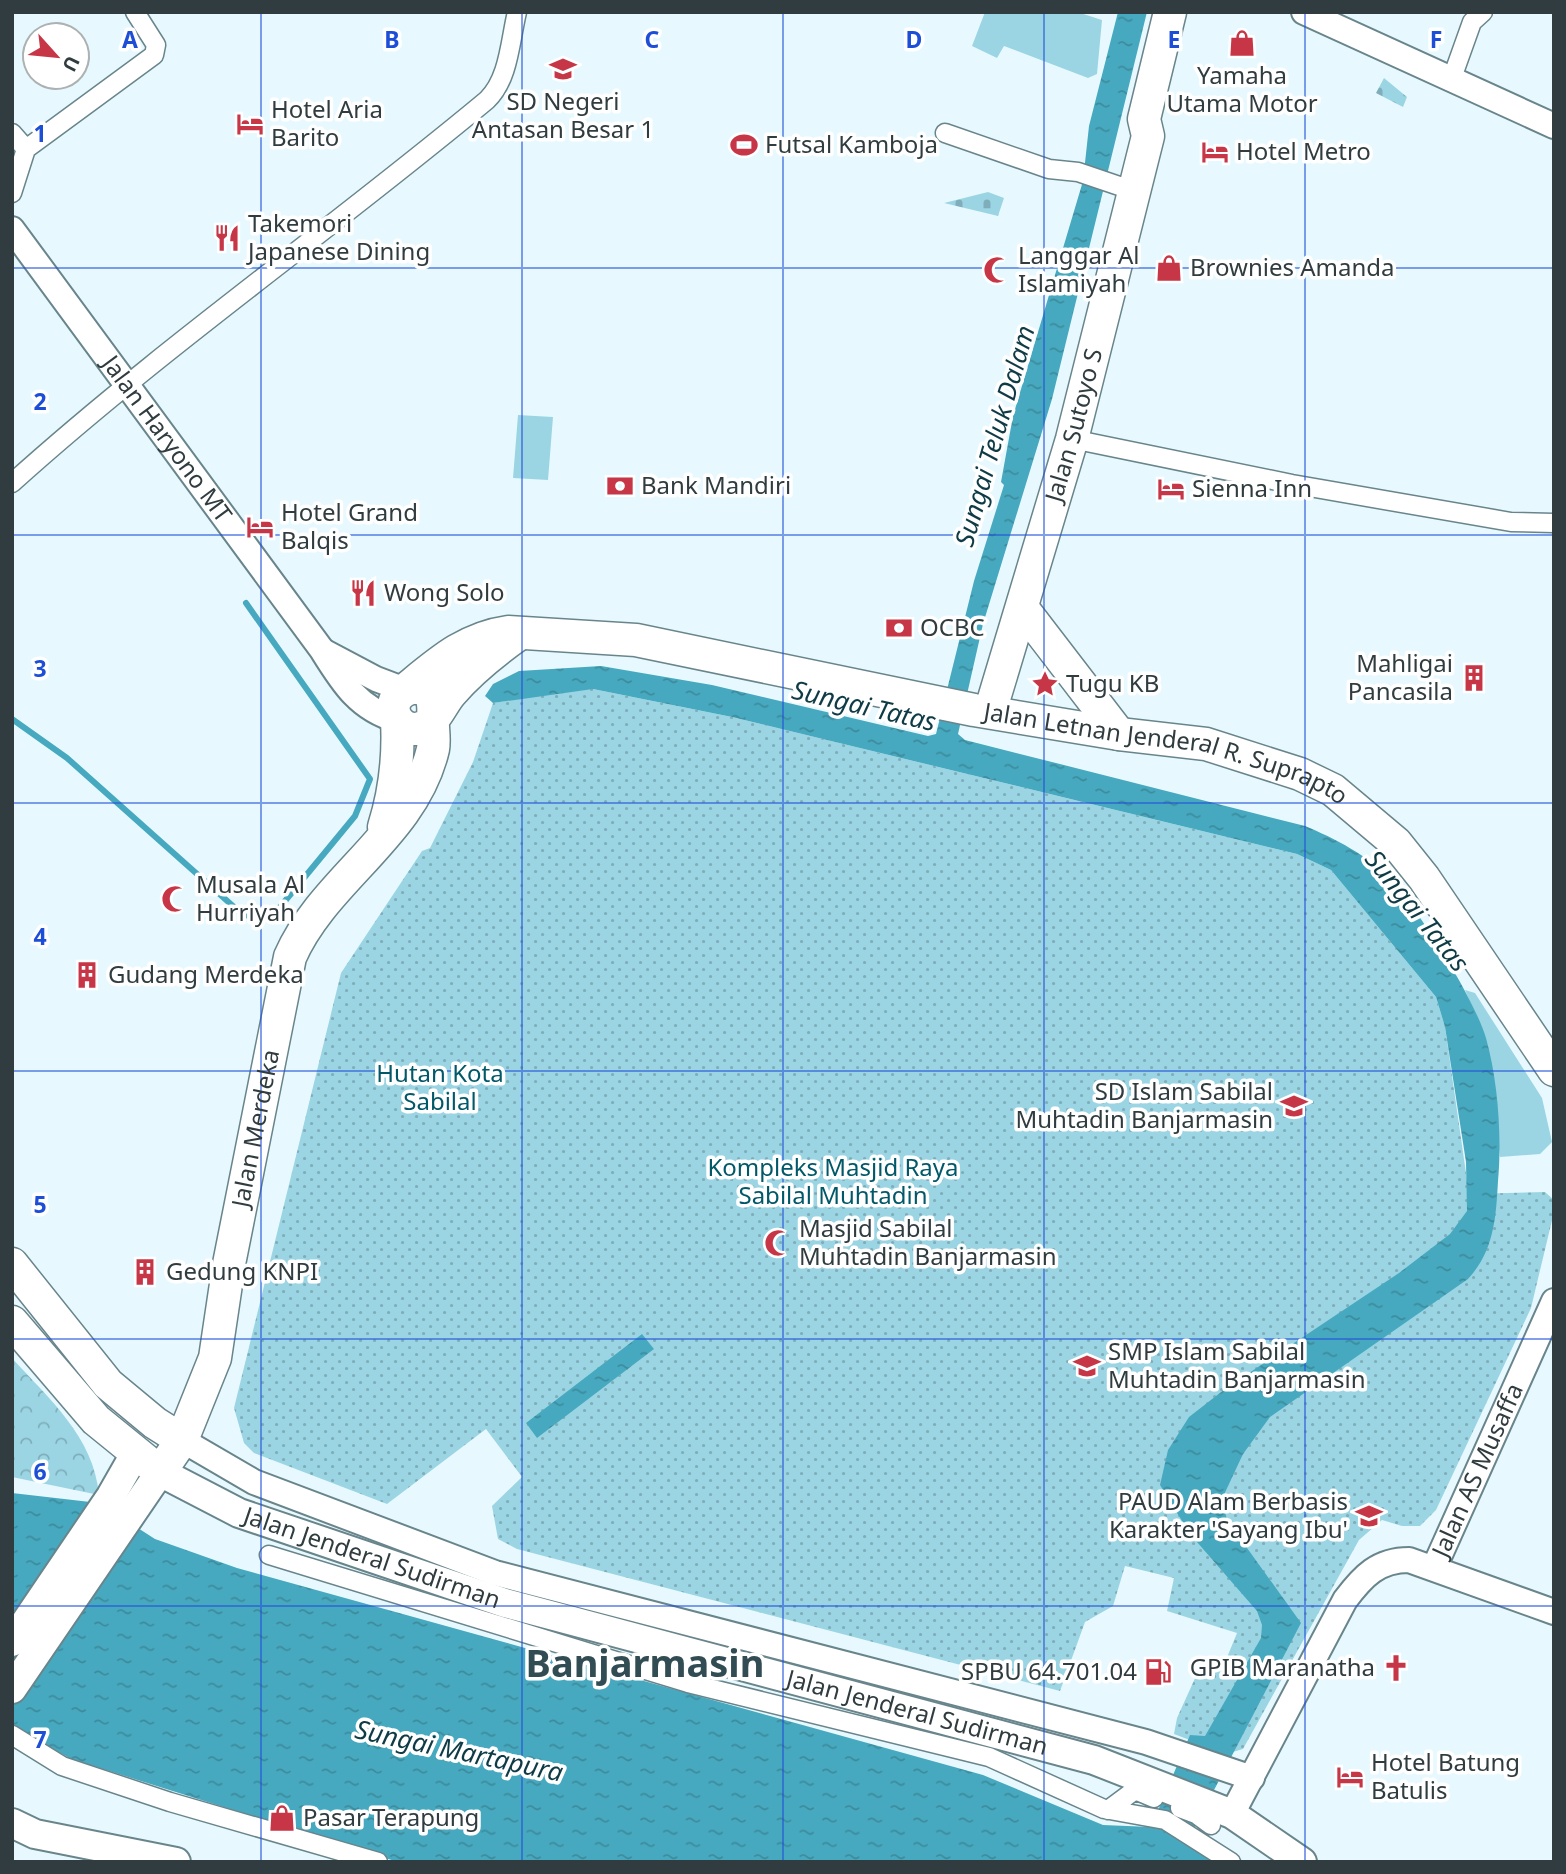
<svg xmlns="http://www.w3.org/2000/svg" width="1566" height="1874" viewBox="0 0 1566 1874" font-family="'Noto Sans',sans-serif">
<style>
.grass{fill:#9bd5e4}
.forest{fill:url(#forest-crowns)}
.cemetery{fill:url(#cemetery-stones)}
.park{fill:url(#park-dots)}
.water{fill:url(#water-ripples)}
.lines{fill:none;stroke-linecap:round;stroke-linejoin:round}
.stream{stroke:#47a9bf;stroke-width:6}
.street-casing{stroke:#69858c;stroke-width:21}
.secondary-casing{stroke:#69858c;stroke-width:28}
.primary-casing{stroke:#69858c;stroke-width:32}
.highway-casing{stroke:#69858c;stroke-width:35}
.street{stroke:#fff;stroke-width:18}
.secondary{stroke:#fff;stroke-width:24}
.primary{stroke:#fff;stroke-width:28}
.highway{stroke:#fff;stroke-width:32}
.grid{fill:none;stroke:#1d4ed8;stroke-width:2;stroke-opacity:0.55}
.labels{text-anchor:middle;stroke-width:7;stroke-linejoin:round;paint-order:stroke}
.poi-label{font-size:24px;fill:#303c3f;stroke:#fff;text-anchor:start}
.street-label{font-size:24px;fill:#303c3f;stroke:#fff}
.park-label{font-size:24px;fill:#005868;stroke:#fff}
.water-label{font-size:26px;font-style:italic;fill:#0e3b45;stroke:#fff}
.town-label{font-size:38px;font-weight:bold;fill:#324c53;stroke:#fff}
.grid-label{font-size:23px;text-anchor:middle;font-weight:bold;fill:#1d4ed8;stroke:#fff;stroke-width:7;stroke-linejoin:round;paint-order:stroke}
</style>
<defs>
<pattern id="forest-crowns" width="20" height="18" patternUnits="userSpaceOnUse" patternTransform="scale(1.75)"><rect width="20" height="18" fill="#9bd5e4"/><path d="M2 6a3 3 0 1 1 6 0M12 15a3 3 0 1 1 6 0" fill="none" stroke="#7faeba"/></pattern>
<pattern id="cemetery-stones" width="16" height="16" patternUnits="userSpaceOnUse" patternTransform="scale(1.75)"><rect width="16" height="16" fill="#9bd5e4"/><path d="M2 7V4a2 2 0 0 1 4 0v3zM10 15v-3a2 2 0 0 1 4 0v3z" fill="#7faeba"/></pattern>
<pattern id="park-dots" width="8" height="8" patternUnits="userSpaceOnUse" patternTransform="scale(1.75)"><rect width="8" height="8" fill="#9bd5e4"/><path d="M2 2h.1M6 6h.1" fill="none" stroke="#7faeba" stroke-width="1.8" stroke-linecap="round"/></pattern>
<pattern id="water-ripples" width="26" height="14" patternUnits="userSpaceOnUse" patternTransform="scale(1.75)"><rect width="26" height="14" fill="#47a9bf"/><path d="M2 4q2-2 4 0t4 0M15 11q2-2 4 0t4 0" fill="none" stroke="#3c8b9d"/></pattern>
</defs>
<rect width="100%" height="100%" fill="#e7f9fe"/>
<path class="grass" d="M985 12H1077L1102 20 1097 74 1088 78 1004 46 997 58 972 46Z
M518 415 553 417 548 480 513 478Z
M1465 990 1475 993 1542 1098 1552 1142 1540 1154 1500 1157 1485 1037Z"/>
<path class="forest" d="M12 1358C49 1399 94 1437 99 1495L12 1477Z"/>
<path class="cemetery" d="M1384 78 1407 97 1403 107 1376 93Z
M988 192 1004 198 998 216 944 203Z"/>
<path class="park" d="M580 689H593L732 717 1297 854 1331 870 1436 997 1445 1027 1469 1194 1545 1192 1554 1200V1212L1531 1308 1436 1510 1420 1526H1402L1382 1520 1359 1540 1243 1749 1226 1754 1174 1734 1177 1718 1201 1665 1221 1672 1237 1633 1167 1611 1174 1578 1125 1566 1113 1606 1085 1622 1060 1691 517 1549 498 1539 492 1506 522 1477 486 1429 387 1504 254 1453 244 1443 234 1408 341 973 422 851 430 848 473 762 493 703Z"/>
<path class="water" d="M1118 12H1147L1052 399 983 624 958 734 965 740 1305 826C1334 838 1369 856 1390 879 1419 910 1474 998 1486 1038 1498 1081 1502 1136 1498 1181 1496 1218 1494 1251 1468 1279L1270 1417 1243 1454 1222 1499 1227 1520 1301 1623 1188 1840 1214 1862H398L71 1759 12 1726V1493L99 1503 155 1539 237 1568 983 1775 1103 1825 1151 1827 1190 1735 1205 1736 1261 1638 1262 1625 1257 1611 1190 1534 1160 1485 1168 1450 1189 1417 1225 1389 1399 1273 1450 1234 1467 1211 1466 1162 1445 1027 1436 997 1331 870 1297 854 732 717 593 689 493 703 485 696 493 684 519 671 601 666 712 685 928 736 936 734 974 581 1004 485 1001 482 1013 416 1083 181 1089 126Z
M642 1334 654 1349 537 1438 526 1423Z"/>
<g class="lines">
<path class="stream" d="M12 719 67 758 243 915 271 918 355 816 370 779 246 603"/>
<defs>
<path id="street" d="M1452 78 1472 22 1483 12
M12 133 26 149 12 193
M945 133 1049 169 1078 172 1134 191
M26 149 154 55 156 45 135 12
M1072 439 1292 484 1511 522 1554 523
M12 483C163 347 331 230 487 100 509 79 510 41 517 12
M269 1555 688 1683 989 1757 1104 1809 1165 1820 1231 1862
M12 1735 62 1766 170 1802 378 1862
M1180 1808 1196 1814 1211 1825
M1108 1810 1135 1790 1154 1798"/>
<g id="secondary">
<path d="M1304 12 1554 126"/>
<path id="s1" d="M12 229 322 650C342 682 358 709 397 720"/>
<path d="M325 652 376 679 405 690"/>
<path d="M182 1440 254 1482 495 1573 1146 1742 1252 1778"/>
<path id="s2" d="M1434 1568 1554 1301"/>
<path d="M1232 1814 1345 1600C1363 1576 1378 1560 1409 1560L1554 1612"/>
</g>
<g id="primary">
<path d="M12 1642 111 1496 135 1454"/>
<path id="s3" d="M12 1689 160 1472 239 1513 505 1603 1094 1760 1232 1814 1302 1862"/>
<path d="M12 1823 35 1834 176 1862"/>
</g>
<g id="highway">
<path d="M1023 609 1119 734"/>
<path id="s4" d="M405 690C438 663 465 638 508 632L636 640 974 710 1119 734 1206 744 1300 774 1333 790 1396 843 1424 878 1554 1070"/>
<path id="s5" d="M990 712 1072 439 1148 136 1144 119 1170 12"/>
<path d="M384 827C395 792 399 756 397 720"/>
<path d="M12 1264 108 1384 155 1423 182 1440"/>
<path id="s6" d="M12 1322 96 1420 160 1472 182 1440 215 1358 229 1264 290 957C324 879 413 835 433 749 435 738 432 728 433 717 434 704 434 691 418 688 411 687 404 690 399 695 383 712 405 738 425 726 436 720 443 702 451 693 471 670 495 651 519 634"/>
</g>
</defs>
<use href="#street" class="street-casing"/>
<use href="#secondary" class="secondary-casing"/>
<use href="#primary" class="primary-casing"/>
<use href="#highway" class="highway-casing"/>
<use href="#street" class="street"/>
<use href="#secondary" class="secondary"/>
<use href="#primary" class="primary"/>
<use href="#highway" class="highway"/>
</g>
<path class="grid" d="M261 12V1862M522 12V1862M783 12V1862M1044 12V1862M1305 12V1862M12 268H1554M12 535H1554M12 803H1554M12 1071H1554M12 1339H1554M12 1606H1554"/>
<defs>
<symbol id="shop-bare" viewBox="-9 -9 18 18"><path d="M-5-2.5h2.3a2.7 3.5 0 0 1 5.4 0H5L5.5 6h-11ZM-1.5-2.5h3a1.5 2.3 0 0 0-3 0Z" fill="#c63647" stroke="#fff" stroke-width="2.5" paint-order="stroke"/></symbol>
<symbol id="school-bare" viewBox="-9 -9 18 18"><path d="M0-5L7-2L0 1L-7-2ZM-4 1L0 2.5L4 1V4Q0 6-4 4Z" fill="#c63647" stroke="#fff" stroke-width="2.5" paint-order="stroke"/></symbol>
<symbol id="hotel-bare" viewBox="-9 -9 18 18"><path d="M-6-4.5h1.5V1H6V5H4.5V3h-9V5H-6ZM-4 0a1.8 1.8 0 1 1 3.6 0ZM.5 0V-2.5h3Q6-2.5 6 0Z" fill="#c63647" stroke="#fff" stroke-width="2.5" paint-order="stroke"/></symbol>
<symbol id="stadium-bare" viewBox="-9 -9 18 18"><path d="M0-5a6.5 5 0 1 0 0 10a6.5 5 0 1 0 0-10ZM-3.5-1.8h7v3.6h-7Z" fill="#c63647" stroke="#fff" stroke-width="2.5" paint-order="stroke"/></symbol>
<symbol id="restaurant-bare" viewBox="-9 -9 18 18"><path d="M-5-6h1v4h1v-4h1v4h1v-4h1v5L-1.5 .5V6h-2V.5L-5-1ZM5-6V6H3V1.5H1.5Q1.5-4 5-6Z" fill="#c63647" stroke="#fff" stroke-width="2.5" paint-order="stroke"/></symbol>
<symbol id="mosque-bare" viewBox="-9 -9 18 18"><path d="M3.5-4.9A6 6 0 1 0 3.5 4.9A5 5 0 1 1 3.5-4.9Z" fill="#c63647" stroke="#fff" stroke-width="2.5" paint-order="stroke"/></symbol>
<symbol id="bank-bare" viewBox="-9 -9 18 18"><path d="M-6-4H6V4H-6ZM0-2.3a2.3 2.3 0 1 0 0 4.6a2.3 2.3 0 1 0 0-4.6Z" fill="#c63647" stroke="#fff" stroke-width="2.5" paint-order="stroke"/></symbol>
<symbol id="building-bare" viewBox="-9 -9 18 18"><path d="M-4-6H4V6H1V3H-1V6H-4ZM-2.5-4.3h1.7v1.8h-1.7ZM.8-4.3h1.7v1.8H.8ZM-2.5-1h1.7V.8h-1.7ZM.8-1h1.7V.8H.8Z" fill="#c63647" stroke="#fff" stroke-width="2.5" paint-order="stroke"/></symbol>
<symbol id="sight-bare" viewBox="-9 -9 18 18"><path d="M0-6L1.8-2.2L6-1.7L2.9 1.2L3.7 5.4L0 3.3L-3.7 5.4L-2.9 1.2L-6-1.7L-1.8-2.2Z" fill="#c63647" stroke="#fff" stroke-width="2.5" paint-order="stroke"/></symbol>
<symbol id="church-bare" viewBox="-9 -9 18 18"><path d="M-1.2-6h2.4v3.5h3.3v2.4h-3.3V6h-2.4V-.1h-3.3v-2.4h3.3Z" fill="#c63647" stroke="#fff" stroke-width="2.5" paint-order="stroke"/></symbol>
<symbol id="fuel-bare" viewBox="-9 -9 18 18"><path d="M-5.5-6h7V0h2V4h1.3V-2.5L3-4.5l.8-.8L6-3V5H2.5V1h-1V6h-7ZM-4.2-4.7v3.2H.2V-4.7Z" fill="#c63647" stroke="#fff" stroke-width="2.5" paint-order="stroke"/></symbol>
</defs>
<g fill-rule="evenodd">
<use href="#shop-bare" x="1223" y="24" width="38" height="38"/>
<use href="#school-bare" x="544" y="50" width="38" height="38"/>
<use href="#hotel-bare" x="231" y="105" width="38" height="38"/>
<use href="#stadium-bare" x="725" y="126" width="38" height="38"/>
<use href="#hotel-bare" x="1196" y="133" width="38" height="38"/>
<use href="#restaurant-bare" x="208" y="219" width="38" height="38"/>
<use href="#shop-bare" x="1150" y="249" width="38" height="38"/>
<use href="#mosque-bare" x="978" y="251" width="38" height="38"/>
<use href="#bank-bare" x="601" y="467" width="38" height="38"/>
<use href="#hotel-bare" x="1152" y="470" width="38" height="38"/>
<use href="#hotel-bare" x="241" y="508" width="38" height="38"/>
<use href="#restaurant-bare" x="344" y="574" width="38" height="38"/>
<use href="#bank-bare" x="880" y="609" width="38" height="38"/>
<use href="#building-bare" x="1455" y="659" width="38" height="38"/>
<use href="#sight-bare" x="1026" y="665" width="38" height="38"/>
<use href="#mosque-bare" x="156" y="880" width="38" height="38"/>
<use href="#building-bare" x="68" y="956" width="38" height="38"/>
<use href="#school-bare" x="1275" y="1087" width="38" height="38"/>
<use href="#mosque-bare" x="759" y="1224" width="38" height="38"/>
<use href="#building-bare" x="126" y="1253" width="38" height="38"/>
<use href="#school-bare" x="1068" y="1347" width="38" height="38"/>
<use href="#school-bare" x="1350" y="1497" width="38" height="38"/>
<use href="#church-bare" x="1377" y="1649" width="38" height="38"/>
<use href="#fuel-bare" x="1139" y="1653" width="38" height="38"/>
<use href="#hotel-bare" x="1331" y="1758" width="38" height="38"/>
<use href="#shop-bare" x="263" y="1799" width="38" height="38"/>
</g>
<g class="labels">
<g class="poi-label">
<text x="1242" y="84" text-anchor="middle">Yamaha<tspan x="1242" dy="28">Utama Motor</tspan></text>
<text x="563" y="110" text-anchor="middle">SD Negeri<tspan x="563" dy="28">Antasan Besar 1</tspan></text>
<text x="271" y="118">Hotel Aria<tspan x="271" dy="28">Barito</tspan></text>
<text x="765" y="153">Futsal Kamboja</text>
<text x="1236" y="160">Hotel Metro</text>
<text x="248" y="232">Takemori<tspan x="248" dy="28">Japanese Dining</tspan></text>
<text x="1018" y="264">Langgar Al<tspan x="1018" dy="28">Islamiyah</tspan></text>
<text x="1190" y="276">Brownies Amanda</text>
<text x="641" y="494">Bank Mandiri</text>
<text x="1192" y="497">Sienna Inn</text>
<text x="281" y="521">Hotel Grand<tspan x="281" dy="28">Balqis</tspan></text>
<text x="384" y="601">Wong Solo</text>
<text x="920" y="636">OCBC</text>
<text x="1453" y="672" text-anchor="end">Mahligai<tspan x="1453" dy="28">Pancasila</tspan></text>
<text x="1066" y="692">Tugu KB</text>
<text x="196" y="893">Musala Al<tspan x="196" dy="28">Hurriyah</tspan></text>
<text x="108" y="983">Gudang Merdeka</text>
<text x="1273" y="1100" text-anchor="end">SD Islam Sabilal<tspan x="1273" dy="28">Muhtadin Banjarmasin</tspan></text>
<text x="799" y="1237">Masjid Sabilal<tspan x="799" dy="28">Muhtadin Banjarmasin</tspan></text>
<text x="166" y="1280">Gedung KNPI</text>
<text x="1108" y="1360">SMP Islam Sabilal<tspan x="1108" dy="28">Muhtadin Banjarmasin</tspan></text>
<text x="1348" y="1510" text-anchor="end">PAUD Alam Berbasis<tspan x="1348" dy="28">Karakter 'Sayang Ibu'</tspan></text>
<text x="1375" y="1676" text-anchor="end">GPIB Maranatha</text>
<text x="1137" y="1680" text-anchor="end">SPBU 64.701.04</text>
<text x="1371" y="1771">Hotel Batung<tspan x="1371" dy="28">Batulis</tspan></text>
<text x="303" y="1826">Pasar Terapung</text>
</g>
<g class="street-label">
<text dy="8" stroke="none"><textPath href="#s5" startOffset="299">Jalan Sutoyo S</textPath></text>
<text dy="8" stroke="none"><textPath href="#s1" startOffset="261">Jalan Haryono MT</textPath></text>
<text dy="8" stroke="none"><textPath href="#s4" startOffset="791">Jalan Letnan Jenderal R. Suprapto</textPath></text>
<text dy="8" stroke="none"><textPath href="#s6" startOffset="572">Jalan Merdeka</textPath></text>
<text dy="8" stroke="none"><textPath href="#s2" startOffset="107">Jalan AS Musaffa</textPath></text>
<text dy="8" stroke="none"><textPath href="#s3" startOffset="492">Jalan Jenderal Sudirman</textPath></text>
<text dy="8" stroke="none"><textPath href="#s3" startOffset="1059">Jalan Jenderal Sudirman</textPath></text>
</g>
<g class="park-label">
<text x="440" y="1082">Hutan Kota<tspan x="440" dy="28">Sabilal</tspan></text>
<text x="833" y="1176">Kompleks Masjid Raya<tspan x="833" dy="28">Sabilal Muhtadin</tspan></text>
</g>
<g class="water-label">
<text transform="translate(995 436) rotate(-74)" y="9">Sungai Teluk Dalam</text>
<text transform="translate(864 706) rotate(13)" y="9">Sungai Tatas</text>
<text transform="translate(1417 911) rotate(51)" y="9">Sungai Tatas</text>
<text transform="translate(459 1751) rotate(12)" y="9">Sungai Martapura</text>
</g>
<g class="town-label">
<text x="645" y="1677">Banjarmasin</text>
</g>
</g>
<g class="grid-label">
<text x="130" y="48">A</text>
<text x="392" y="48">B</text>
<text x="652" y="48">C</text>
<text x="914" y="48">D</text>
<text x="1174" y="48">E</text>
<text x="1436" y="48">F</text>
<text x="40" y="142">1</text>
<text x="40" y="410">2</text>
<text x="40" y="677">3</text>
<text x="40" y="945">4</text>
<text x="40" y="1213">5</text>
<text x="40" y="1480">6</text>
<text x="40" y="1748">7</text>
</g>
<rect width="1566" height="1874" fill="none" stroke="#303c3f" stroke-width="28"/>
<g transform="translate(56 56) rotate(117)"><circle r="33" fill="#ffffff" stroke="#acb1b2" stroke-width="2"/>
<path d="M0-5L12 26L0 18L-12 26Z" fill="#c63647"/>
<text y="-10" font-size="19" font-weight="bold" text-anchor="middle" fill="#303c3f">U</text>
</g>
</svg>
